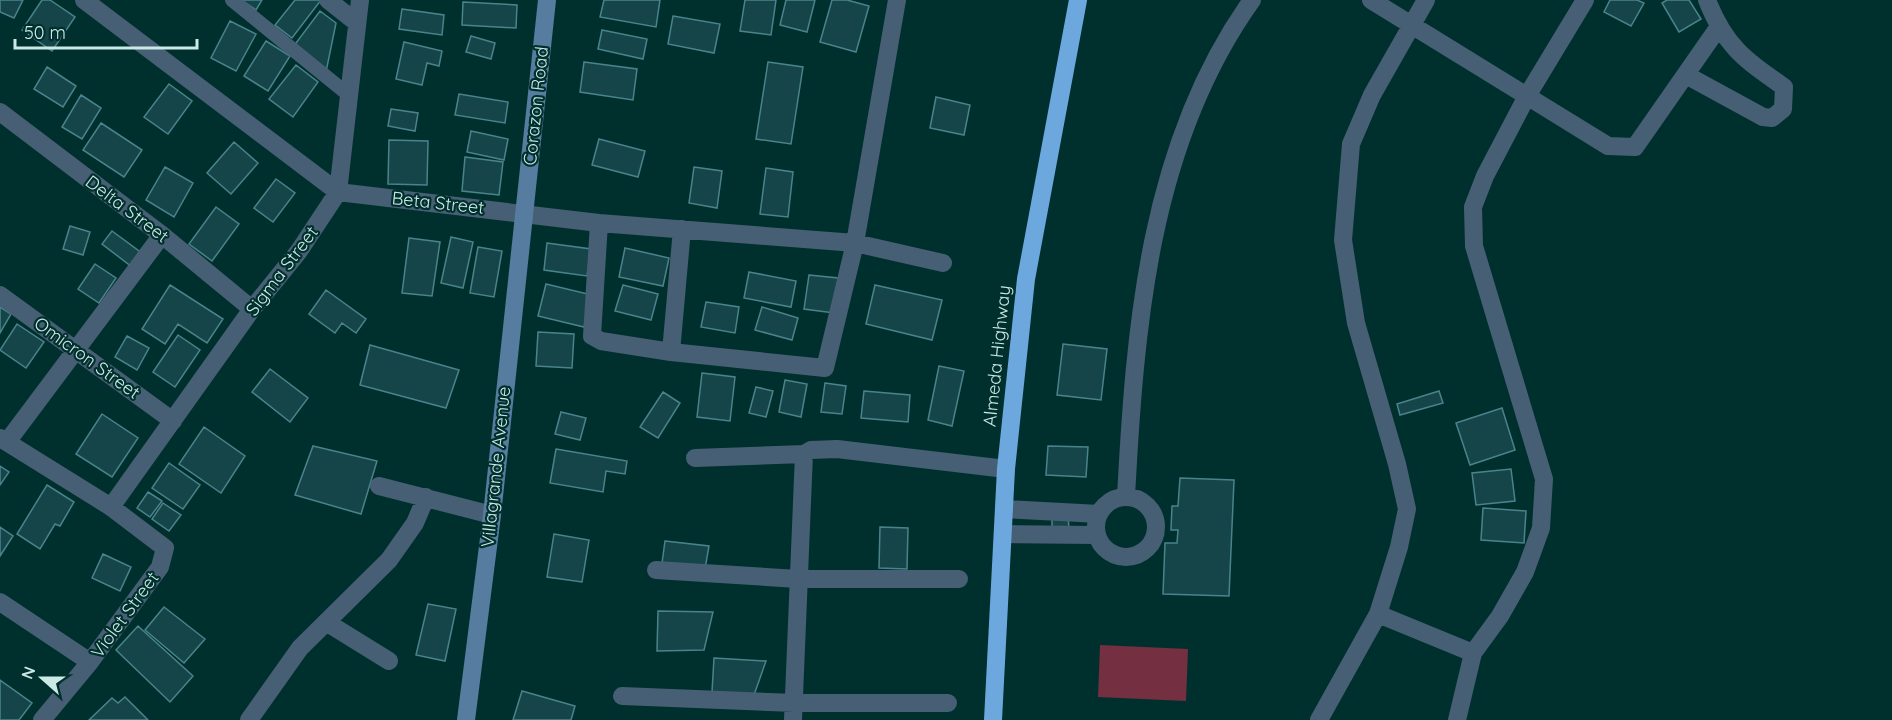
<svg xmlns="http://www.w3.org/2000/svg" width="1892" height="720" viewBox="0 0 1892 720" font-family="Quicksand,sans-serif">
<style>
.green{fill:#742f41}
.building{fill:#154449;stroke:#49848c;stroke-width:1.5}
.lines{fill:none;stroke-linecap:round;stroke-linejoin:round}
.lane{stroke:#475f74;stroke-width:14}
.street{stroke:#475f74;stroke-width:18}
.secondary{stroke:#567c9f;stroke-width:18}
.highway{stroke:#6ca8de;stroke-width:18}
.labels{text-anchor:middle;stroke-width:4.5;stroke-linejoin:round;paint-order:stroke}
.street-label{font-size:18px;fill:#cbe9e5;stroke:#00302d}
</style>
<rect width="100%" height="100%" fill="#00302d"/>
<path class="green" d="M1100 645 1188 649 1186 701 1098 697Z"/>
<path class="building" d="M0 0H23L14 18 0 12Z
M42 0H50L75 17 52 51 22 30Z
M241 0H262L256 10Z
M295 0H321L292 38 275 25Z
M604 0H660L656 27 600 17Z
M745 0H776L771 35 740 31Z
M786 0H815L807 32 780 25Z
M832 0H847L869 6 856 52 820 42Z
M1610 0H1637L1644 3 1631 26 1604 12Z
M1667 0H1689L1701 19 1679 32 1662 3Z
M463 2 517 5 516 28 462 25Z
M402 9 444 15 442 35 399 29Z
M320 11 336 23 326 72 293 47Z
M673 16 720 24 714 53 668 44Z
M230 21 256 34 236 71 211 58Z
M602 30 647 39 643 59 598 49Z
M471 36 495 43 491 59 466 52Z
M266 41 290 56 268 91 244 76Z
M404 42 442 51 439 66 427 63 422 85 396 79Z
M584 62 637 69 633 100 580 92Z
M768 62 803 67 791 144 756 139Z
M296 65 318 82 293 117 269 99Z
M47 67 76 86 63 107 34 89Z
M169 84 192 101 168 134 144 117Z
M459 94 508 102 505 123 455 115Z
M81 95 101 108 82 139 62 127Z
M936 97 970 105 964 135 930 128Z
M391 109 418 113 415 131 388 126Z
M101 123 142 150 124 177 83 150Z
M471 131 508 139 504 160 467 152Z
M599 139 645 151 638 177 592 165Z
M389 140 428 141 427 185 388 184Z
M234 142 258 163 231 194 207 173Z
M465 157 503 162 499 195 462 191Z
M165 167 193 183 174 217 146 200Z
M694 167 722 171 717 208 689 203Z
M766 168 793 172 788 217 760 214Z
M276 179 295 193 273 222 254 208Z
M216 207 239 224 212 261 189 244Z
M70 226 90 232 83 255 63 249Z
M112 231 143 254 132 267 102 244Z
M451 237 473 242 463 288 441 283Z
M409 238 440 242 432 296 402 293Z
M547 243 591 249 587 276 544 270Z
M478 247 502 251 494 297 470 293Z
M625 248 669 258 663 286 619 277Z
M95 264 116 278 99 303 78 289Z
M749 272 796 281 791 307 744 298Z
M809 275 838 278 834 313 804 309Z
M546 284 592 295 584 327 538 316Z
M170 285 223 319 207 343 178 324 165 344 142 329Z
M623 285 658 294 651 320 615 311Z
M875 285 942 300 932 340 866 324Z
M326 290 366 319 356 333 342 323 335 333 309 314Z
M706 302 739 307 735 333 701 327Z
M0 307 11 314 0 333Z
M762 307 798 318 792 340 755 330Z
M17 324 44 342 26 368 0 350Z
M538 332 574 334 572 368 536 366Z
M178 335 200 350 175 387 153 372Z
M127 336 149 348 137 370 115 357Z
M1063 344 1107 349 1101 400 1057 395Z
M370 345 459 370 446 408 360 385Z
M939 366 964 371 952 426 928 420Z
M270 369 308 398 290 422 252 392Z
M702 373 735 377 730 421 697 417Z
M785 380 807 384 801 417 779 412Z
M825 383 846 386 842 414 821 412Z
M756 387 773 391 766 417 749 413Z
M864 391 910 395 908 422 861 418Z
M1439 391 1443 403 1400 415 1397 404Z
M663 392 680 403 658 438 640 427Z
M1502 408 1515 450 1470 465 1456 423Z
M561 412 586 418 580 440 555 434Z
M102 414 138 438 112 477 76 454Z
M204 427 245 456 221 493 179 464Z
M313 446 377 461 361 514 295 495Z
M1048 446 1088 447 1086 477 1046 475Z
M556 449 627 461 625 474 606 471 603 492 550 483Z
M169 463 200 485 183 509 152 488Z
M0 466 9 472 0 485Z
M1511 469 1515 501 1476 505 1472 473Z
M1180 478 1234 480 1229 596 1163 594 1165 543H1177L1178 530H1171L1172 506H1178Z
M47 485 74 502 60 526 55 524 40 549 17 534Z
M148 492 162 501 150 517 137 508Z
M163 503 181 515 169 531 152 519Z
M1483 508 1526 511 1524 543 1481 540Z
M1052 516H1068L1069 529 1052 530Z
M0 527 13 536 0 556Z
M880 527 908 528 907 569 879 568Z
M554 534 589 540 582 582 547 577Z
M665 541 709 546 705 569 662 563Z
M103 554 131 567 120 591 92 578Z
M428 604 456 609 445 661 416 655Z
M164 607 205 639 184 663 145 630Z
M658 611 713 612 704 650 657 651Z
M138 626 193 676 170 702 116 650Z
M714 658 766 661 754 695 712 692Z
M0 680 32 703 19 720H0Z
M522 691 575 706 571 720H513Z
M125 697 148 720H89L112 698 118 703Z"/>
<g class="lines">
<path class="lane" d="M232 0 350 96"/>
<path class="street" d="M84 0 338 192 599 223 855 243 943 263
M328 0 357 23
M1371 0 1608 146 1635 147 1718 28
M1686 75 1763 117 1772 118 1783 109 1784 87C1744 59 1725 46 1707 0
M0 112 162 235 252 309
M599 223 592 336 601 341 671 352 825 368 855 243 897 0
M0 295 173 421
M671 352 682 229
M0 438 111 507 165 548 160 567 90 662 42 720
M7 442 162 235
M695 458 804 454
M379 486 492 515
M1096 527a30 30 0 1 1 60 0a30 30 0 1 1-60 0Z
M1126 497C1135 326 1149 144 1252 0
M111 507 252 309 299 251 338 192 360 0
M1004 509 1099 514
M1003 534 1096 535
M656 570 798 579H959
M0 602 90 662
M1378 614 1473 653
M326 622 389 661
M622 696 795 703H948
M249 720 300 648 389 560 415 523 426 497
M793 720 804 454 811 450 837 449 1006 469
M1319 720 1378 614 1399 547 1407 509 1397 464 1356 323 1343 240 1351 144 1372 95 1426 0
M1457 720 1473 653 1500 616 1525 572 1541 528 1544 479 1474 246 1473 207 1485 176 1527 96 1585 0"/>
<path class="secondary" d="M466 720 492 515 547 0"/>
<path class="highway" d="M993 720 1006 469 1026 279 1078 0"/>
</g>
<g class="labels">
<g class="street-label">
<text transform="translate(536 106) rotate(-84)" y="6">Corazon Road</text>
<text transform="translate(438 203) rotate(6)" y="6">Beta Street</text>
<text transform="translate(127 209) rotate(37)" y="6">Delta Street</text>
<text transform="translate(282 271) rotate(-53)" y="6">Sigma Street</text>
<text transform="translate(997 356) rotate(-84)" y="6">Almeda Highway</text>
<text transform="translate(87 358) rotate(36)" y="6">Omicron Street</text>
<text transform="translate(496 467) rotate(-84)" y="6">Villagrande Avenue</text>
<text transform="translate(125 615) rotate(-54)" y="6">Violet Street</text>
</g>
</g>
<g transform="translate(42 678) rotate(291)" stroke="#00302d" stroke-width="4.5" paint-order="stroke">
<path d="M0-4.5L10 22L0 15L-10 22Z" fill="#cbe9e5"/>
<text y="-9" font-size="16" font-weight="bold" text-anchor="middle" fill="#cbe9e5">N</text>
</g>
<path d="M15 39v9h182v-9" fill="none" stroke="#cbe9e5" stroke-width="3"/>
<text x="24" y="39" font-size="18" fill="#cbe9e5" stroke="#00302d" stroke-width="4.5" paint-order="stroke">50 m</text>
</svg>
